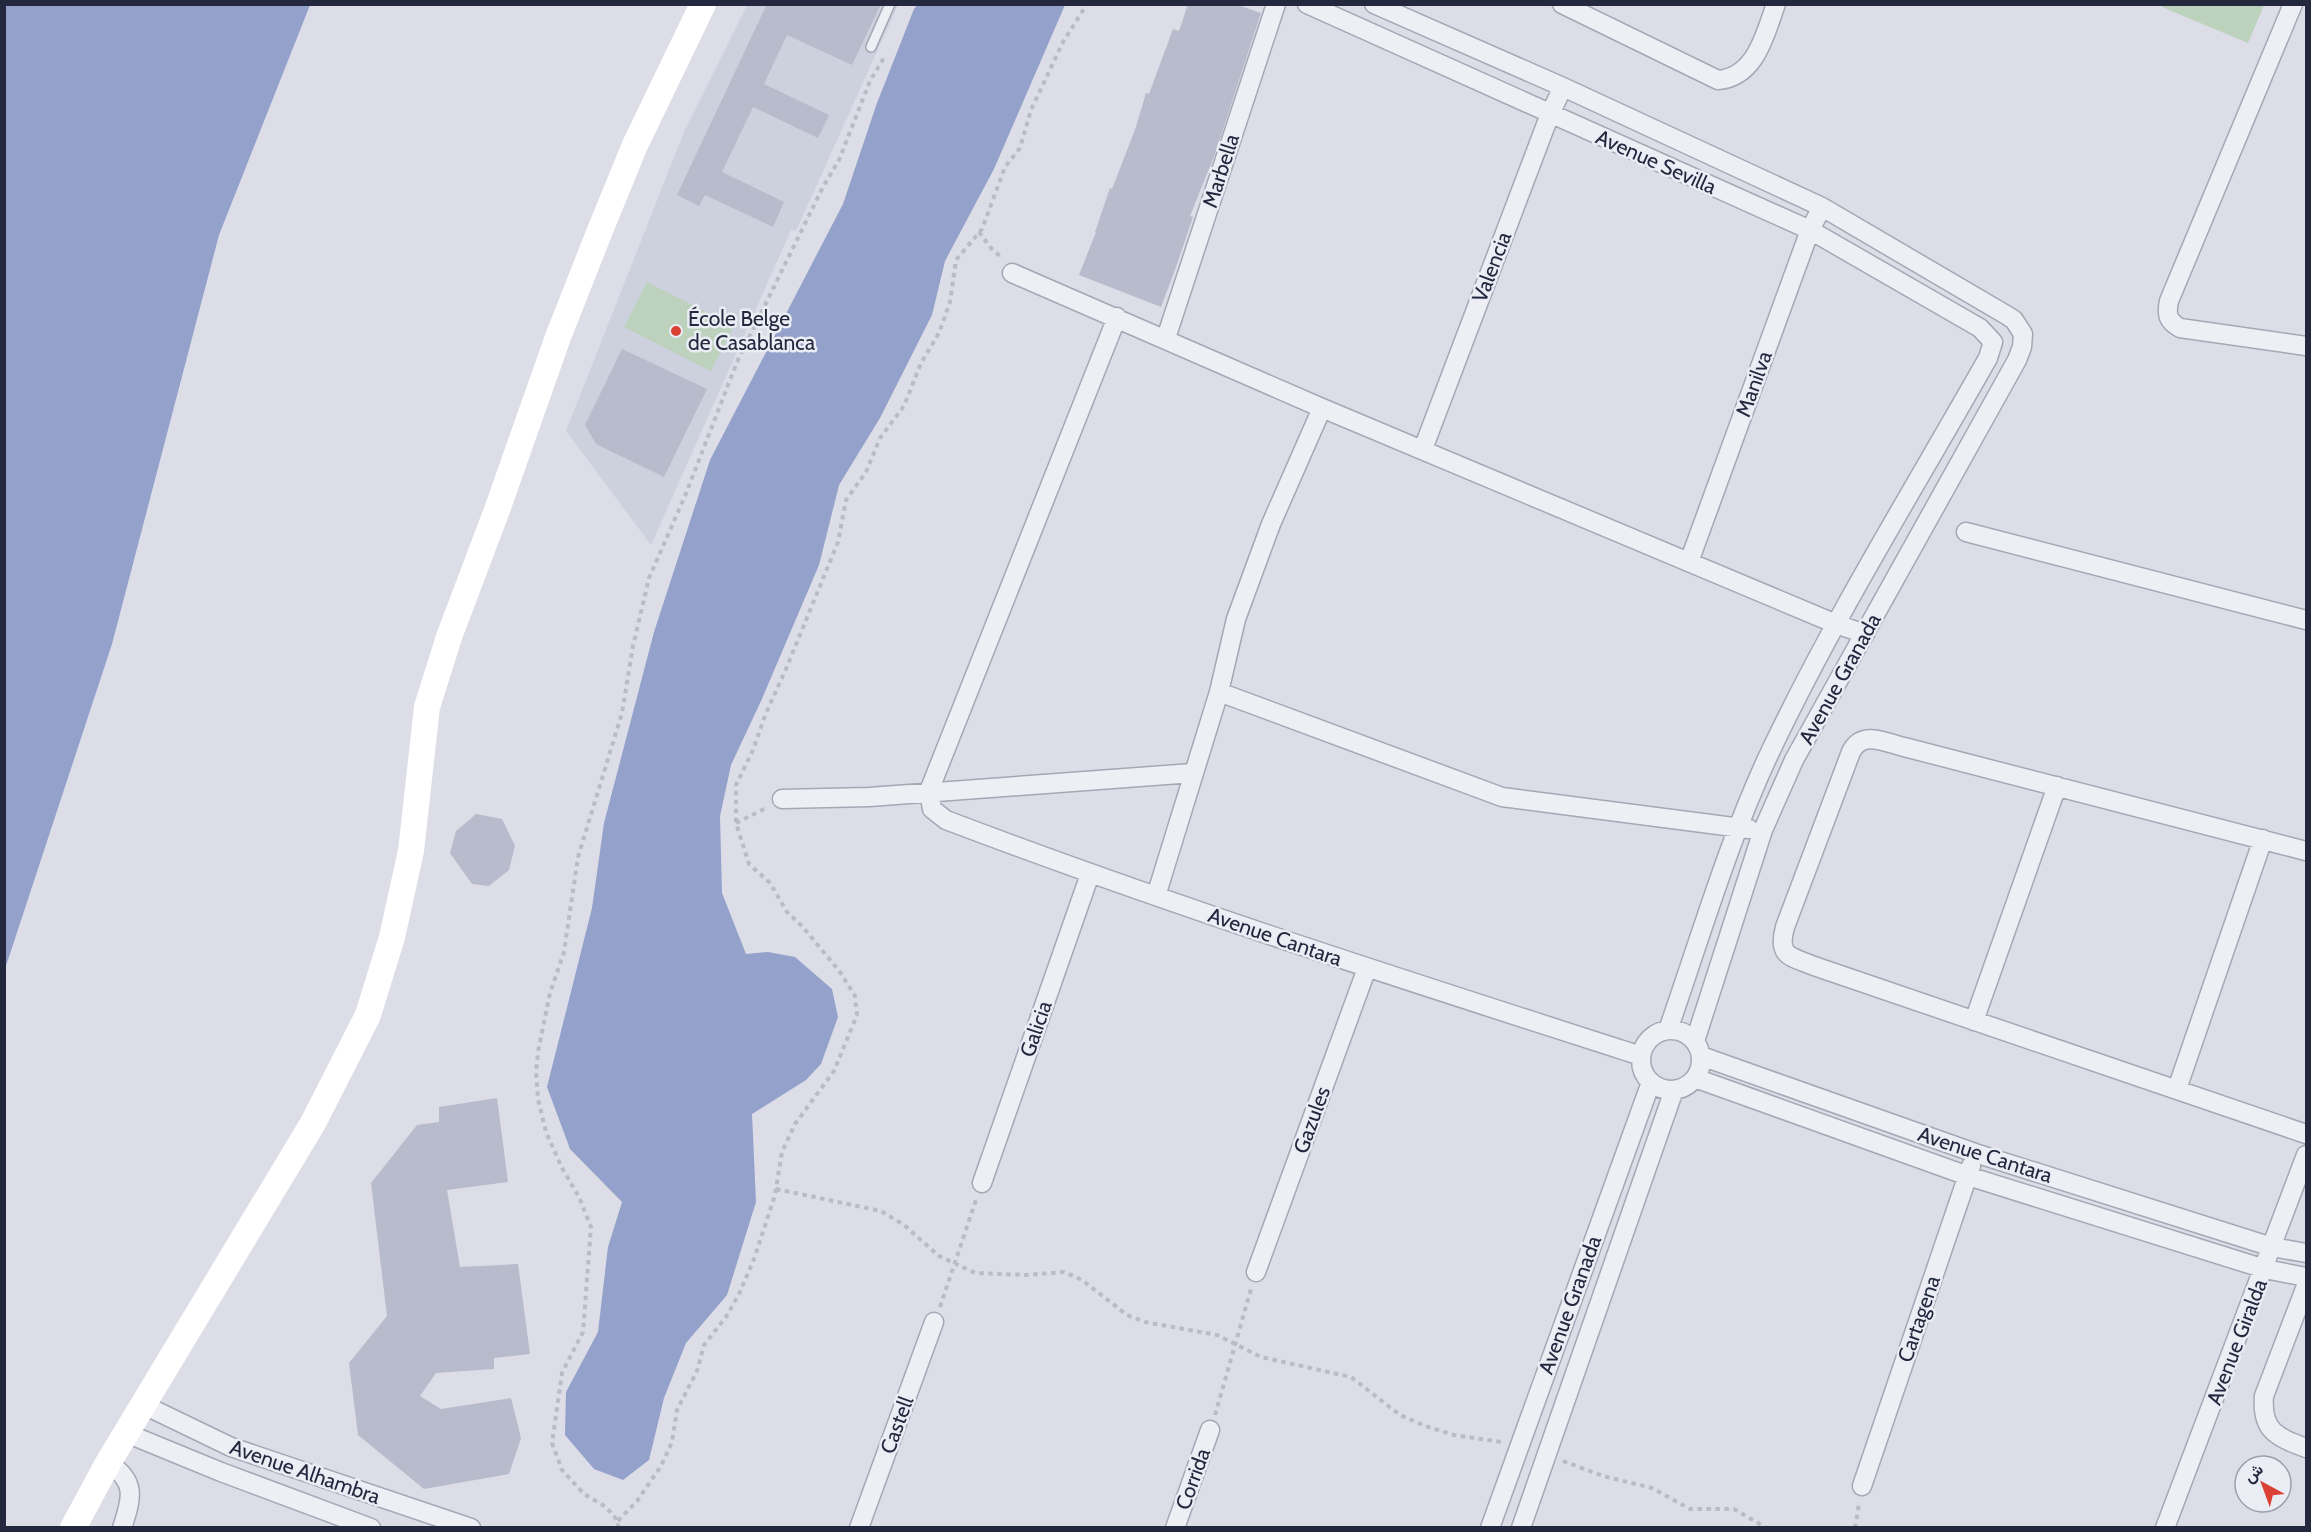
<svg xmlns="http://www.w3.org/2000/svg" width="2311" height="1532" viewBox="0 0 2311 1532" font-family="Cabin,Vazirmatn,sans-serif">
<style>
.built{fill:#cdd0dd}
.green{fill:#bcd2bc}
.water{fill:#93a1cb}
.building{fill:#b8bbcb}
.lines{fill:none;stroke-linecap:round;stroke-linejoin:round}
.lane-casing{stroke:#a5a7b5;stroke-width:12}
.street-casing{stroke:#a5a7b5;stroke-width:21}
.path{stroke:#b9bbc6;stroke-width:4;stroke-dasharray:4.5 4.5;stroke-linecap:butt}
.lane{stroke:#eeeff5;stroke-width:9}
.street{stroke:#eeeff5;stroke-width:18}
.secondary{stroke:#fff;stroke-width:26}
.poi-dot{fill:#da4033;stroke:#ebedf5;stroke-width:2}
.labels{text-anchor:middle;stroke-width:5;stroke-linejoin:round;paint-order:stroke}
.street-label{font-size:21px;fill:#24283f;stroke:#ebedf5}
.poi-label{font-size:21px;fill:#24283f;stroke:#ebedf5;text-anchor:start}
</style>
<rect width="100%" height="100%" fill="#dcdde7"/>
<path class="built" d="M747 5H898L796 231 791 230 651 545 566 431 684 132Z"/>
<path class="green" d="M2163 4H2264V5L2248 43 2162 7Z
M647 282 734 326 711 371 624 327Z"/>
<path class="water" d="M5 4 310 5 219 235 112 644 5 969Z
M918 4 1065 5 994 169 945 261 932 315 880 418 839 485 819 565 761 701 731 765 720 816 722 893 746 954 768 952 795 957 832 989 838 1017 821 1064 806 1080 752 1114 756 1202 727 1295 686 1343 664 1398 649 1460 623 1480 594 1469 565 1435 566 1392 598 1332 608 1247 622 1202 570 1149 547 1087 592 908 604 823 654 632 710 460 843 204 877 103 914 9Z"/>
<path class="building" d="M767 4H881L852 65 787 35 764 84 829 115 818 138 753 107 722 172 784 202 773 227 705 195 699 206 677 195Z
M1188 4H1235L1261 13 1215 154 1190 216 1193 217 1176 267 1161 307 1079 275 1096 232H1095L1110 188 1112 189 1136 127 1146 93 1149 94 1173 29 1179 31Z
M622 349 707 389 664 477 596 444 585 425Z
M476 814 502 819 515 846 509 870 489 886 472 884 450 853 456 831Z
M497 1098 508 1182 447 1190 460 1267 518 1264 530 1354 494 1358V1369L436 1373 420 1396 441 1409 511 1398 521 1438 509 1474 424 1489 358 1435 349 1363 387 1316 371 1183 417 1125 439 1122V1107Z"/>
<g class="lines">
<defs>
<path id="lane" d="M871 47 890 4"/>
<path id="street" d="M1307 4 1810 230 1980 328 1993 342
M1374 4 1563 87 1822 207 2008 316 2014 320 2023 334
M1562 4 1718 80C1756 77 1765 34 1776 4
M2293 4 2169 301C2166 315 2168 321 2180 328L2306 346
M1012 273 1322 408 1836 624 1865 634
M1166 338 1276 4
M1423 449 1550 114 1563 87
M1966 532 2306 620
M1689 562 1810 230 1822 207
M1219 692 1502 797 1749 829
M929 791 932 809 946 820C1175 907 1408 981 1641 1056
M929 791 1117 317
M782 799 869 797 1193 773
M2306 851 1904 747C1884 742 1862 730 1851 752L1785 927C1777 957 1790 956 1814 966L2306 1134
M1156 896 1219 692 1236 619 1271 524 1322 408
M1974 1021 2057 786
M1668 1030C1701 936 1729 838 1772 748 1836 614 1915 487 1988 358L1993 342
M1641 1060a30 30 0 1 1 60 0a30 30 0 1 1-60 0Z
M1695 1041 1763 830 1794 760 2017 360 2022 347 2023 334
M1701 1056 1975 1153 2272 1247 2306 1253
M1695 1078 1968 1176 2265 1269 2306 1277
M2177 1089 2263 839
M982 1183 1090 874
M1256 1272 1367 968
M2306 1286 2264 1396C2261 1431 2277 1437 2306 1448
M144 1405 231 1447 471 1528
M126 1433 221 1472 371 1528
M108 1463C137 1481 132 1498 122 1528
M1862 1486 1971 1166
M859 1528 934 1322
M1175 1528 1210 1430
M1490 1528 1651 1082
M1521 1528 1674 1090
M2165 1528 2306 1155"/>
</defs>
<use href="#lane" class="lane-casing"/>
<use href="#street" class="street-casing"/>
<path class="path" d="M979 232 991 248 1002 258
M736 823 768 807
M776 1189 881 1211 904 1225 939 1256 975 1273 1026 1275 1064 1272 1082 1280 1127 1315 1145 1322 1217 1335 1261 1357 1351 1377 1400 1415 1425 1426 1454 1435 1501 1442
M940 1307 976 1200
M1215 1415 1251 1289
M1563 1461 1603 1476 1652 1488 1690 1509H1734L1767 1528
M618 1521 637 1501 661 1466 672 1442 677 1410 697 1371 704 1345 726 1317 739 1294 754 1259 775 1195 782 1152 795 1124 834 1071 857 1015 855 996 840 972 802 926 787 912 770 883 749 864 736 823V785L753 750 766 713 786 669 838 542 846 500 866 472 880 438 904 406 921 363 939 333 950 302 956 260 982 229 1005 167 1020 148 1031 110 1063 42 1087 4
M618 1528V1521L606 1507 584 1494 562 1470 552 1443 562 1373 583 1332 591 1227 579 1197 562 1168 546 1132 538 1099 536 1073 538 1052 550 993 564 952 578 857 622 713 633 646 649 578 685 496 737 362 823 187 839 160 870 81 885 56
M1855 1528 1859 1504"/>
<use href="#lane" class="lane"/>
<use href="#street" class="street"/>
<path class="secondary" d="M73 1528 108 1463 313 1123 368 1015 392 937 411 851 427 707 449 637 497 510 558 337 601 228 635 145 703 4"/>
</g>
<circle class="poi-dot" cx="676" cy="331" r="6"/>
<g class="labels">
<g class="street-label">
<text transform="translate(1656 162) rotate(24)" y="7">Avenue Sevilla</text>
<text transform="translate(1221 171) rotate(-72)" y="7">Marbella</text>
<text transform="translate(1492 267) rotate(-69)" y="7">Valencia</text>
<text transform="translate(1754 384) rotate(-70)" y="7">Manilva</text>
<text transform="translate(1840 679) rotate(-61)" y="7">Avenue Granada</text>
<text transform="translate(1275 937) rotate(19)" y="7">Avenue Cantara</text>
<text transform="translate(1036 1029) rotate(-71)" y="7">Galicia</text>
<text transform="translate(1312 1120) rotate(-70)" y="7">Gazules</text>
<text transform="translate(1985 1155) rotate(18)" y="7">Avenue Cantara</text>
<text transform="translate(1570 1305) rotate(-70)" y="7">Avenue Granada</text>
<text transform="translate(1919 1319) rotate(-71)" y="7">Cartagena</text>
<text transform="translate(2237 1342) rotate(-69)" y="7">Avenue Giralda</text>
<text transform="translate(897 1425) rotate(-70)" y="7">Castell</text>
<text transform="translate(305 1472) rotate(19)" y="7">Avenue Alhambra</text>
<text transform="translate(1193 1479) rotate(-70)" y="7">Corrida</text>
</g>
<g class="poi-label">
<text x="688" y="326">École Belge<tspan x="688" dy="24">de Casablanca</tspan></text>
</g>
</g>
<rect width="2311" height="1532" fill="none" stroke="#24283f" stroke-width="12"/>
<g transform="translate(2263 1484) rotate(319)"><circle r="28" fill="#ebedf5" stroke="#9b9eac" stroke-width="1.5"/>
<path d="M0-4.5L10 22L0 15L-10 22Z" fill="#da4033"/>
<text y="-9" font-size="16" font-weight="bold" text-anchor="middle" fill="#24283f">ش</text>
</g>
</svg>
